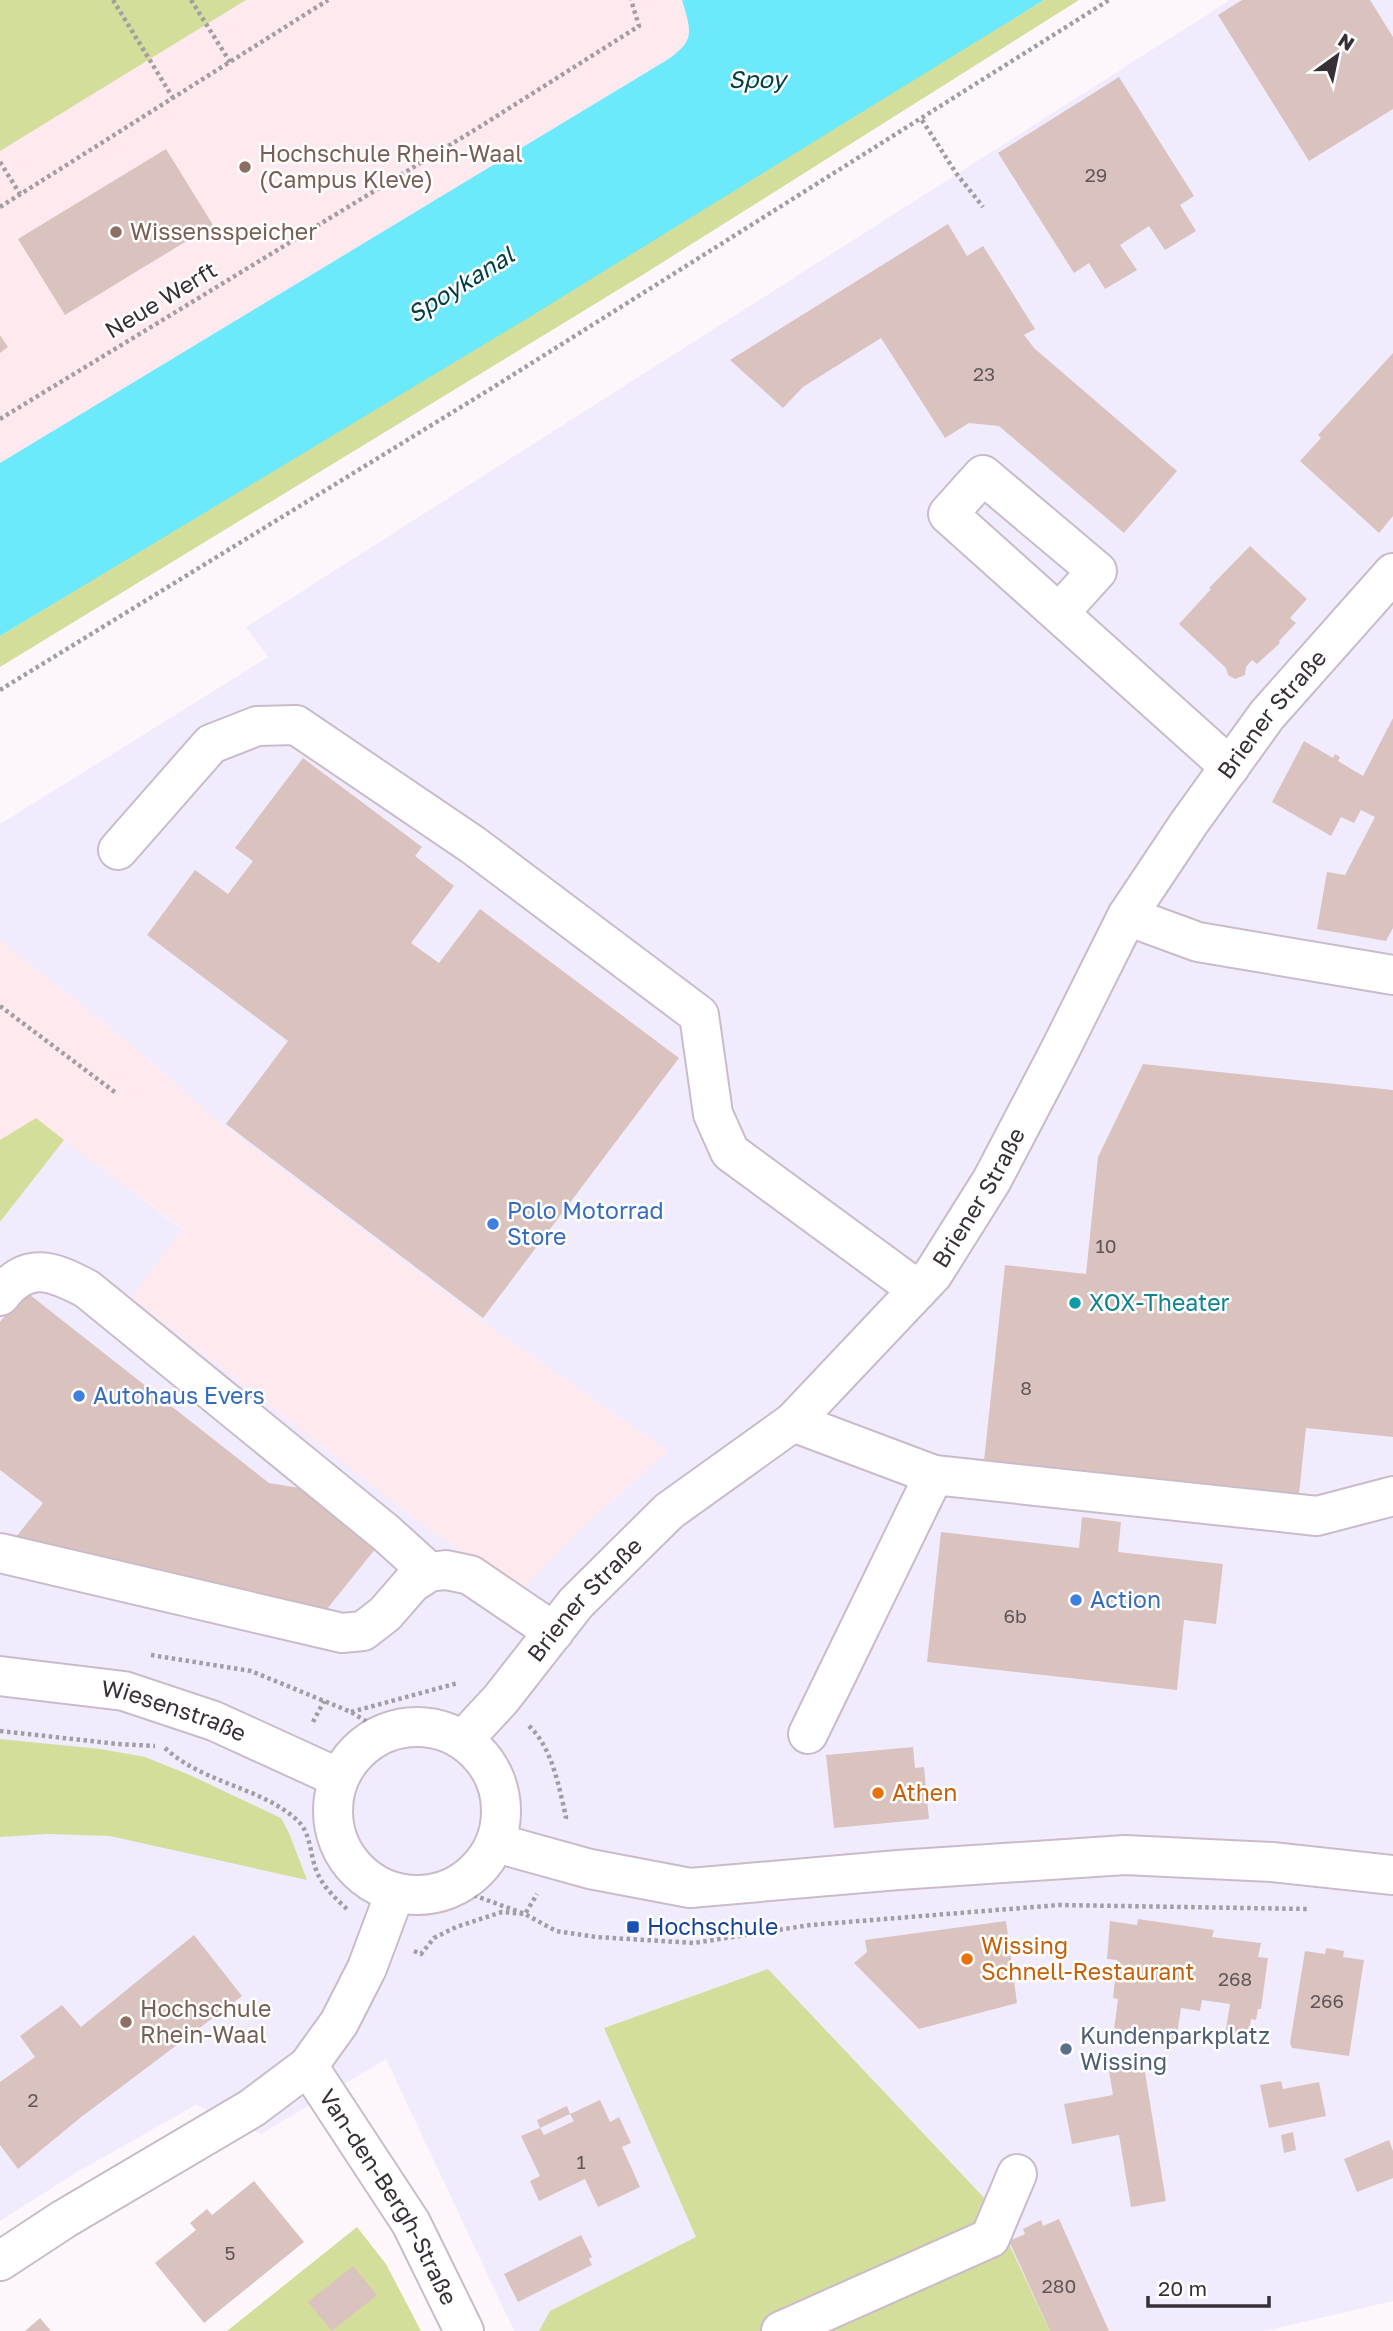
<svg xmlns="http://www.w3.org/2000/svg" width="1393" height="2331" viewBox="0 0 1393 2331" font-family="'Golos Text',sans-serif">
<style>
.commercial{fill:#f0ecfe}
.education{fill:#fee9ee}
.green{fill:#d3de9a}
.water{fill:#6ce9fb}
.building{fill:#dac3bf}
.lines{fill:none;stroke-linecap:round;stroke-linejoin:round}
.minor-casing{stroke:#cbbbc9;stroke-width:42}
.path{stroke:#a39da3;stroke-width:4.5;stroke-dasharray:3.5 3.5;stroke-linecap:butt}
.minor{stroke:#fff;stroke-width:38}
.education-dot{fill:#8d6e63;stroke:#fff;stroke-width:2.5}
.shop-dot{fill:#3f7fe0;stroke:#fff;stroke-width:2.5}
.culture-dot{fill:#0f9aa8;stroke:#fff;stroke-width:2.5}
.food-dot{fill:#e8710a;stroke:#fff;stroke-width:2.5}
.transit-dot{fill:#1a4fb4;stroke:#fff;stroke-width:2.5}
.service-dot{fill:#5c6f8a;stroke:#fff;stroke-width:2.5}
.labels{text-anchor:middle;stroke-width:5;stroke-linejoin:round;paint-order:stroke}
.number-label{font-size:19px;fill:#5f5558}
.education-label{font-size:23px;fill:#785e54;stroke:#fff;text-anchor:start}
.street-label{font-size:23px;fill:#363036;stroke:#fff}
.shop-label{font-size:23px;fill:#366cbe;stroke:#fff;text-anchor:start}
.culture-label{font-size:23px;fill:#0d838f;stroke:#fff;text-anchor:start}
.food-label{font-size:23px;fill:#c56008;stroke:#fff;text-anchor:start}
.transit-label{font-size:23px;fill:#164399;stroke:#fff;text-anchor:start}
.service-label{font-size:23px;fill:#4e5e75;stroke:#fff;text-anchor:start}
.water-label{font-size:24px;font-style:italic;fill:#003e45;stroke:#fff}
</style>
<rect width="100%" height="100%" fill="#fdf7fc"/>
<path class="commercial" d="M1230 0H1393V2301L1265 2331H514L386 2059 261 2134 196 2105 77 2172 0 2221V1222L64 1140 182 1229 133 1298 428 1529 520 1590 590 1520 668 1451 486 1324 221 1124 133 1046 0 940V824L268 657 246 627Z"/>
<path class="education" d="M0 0H682L690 27 687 40 681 50 667 60 0 463Z
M0 940 133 1046 221 1124 486 1324 668 1451 590 1520 521 1590 428 1529 132 1298 182 1228 64 1141 0 1222Z"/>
<path class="green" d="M0 0H246L0 151Z
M1044 0H1079L644 274 0 667V636Z
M36 1118 64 1140 0 1222V1140Z
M0 1739 100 1749 145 1757 192 1776 281 1818 289 1833 307 1880 110 1836 47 1834 0 1837Z
M768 1969 990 2204 1050 2331H834L829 2320 805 2331H539L550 2311 696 2237 604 2028Z
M357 2227 386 2264 421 2331H227Z"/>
<path class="water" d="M682 0H1044L528 318 0 636V463L667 60C696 40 691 31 682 0Z"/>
<path class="building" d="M1242 0H1370L1393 37V109L1309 161 1218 15Z
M1119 77 1194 196 1180 205 1196 231 1165 250 1149 226 1120 245 1137 270 1105 289 1089 263 1074 273 998 153Z
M166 149 213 225 65 315 18 239Z
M948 224 967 256 983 246 1035 329 1024 335 1034 348 1177 471 1124 533 999 426 969 423 945 438 881 338 803 387 783 408 730 360Z
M0 335 8 347 0 353Z
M1393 353V516L1379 533 1300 461 1321 438 1318 435Z
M1250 546 1307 599 1290 618 1296 623 1279 641 1280 643 1257 664 1252 660 1246 667 1245 675 1235 679 1228 675 1226 668 1179 624 1211 589 1209 588Z
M1393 718V928L1386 941 1317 929 1327 872 1345 875 1375 817 1361 810 1354 823 1341 817 1331 836 1272 802 1304 741 1333 758 1335 754 1340 757 1338 761 1363 776Z
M303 758 422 847 415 856 454 886 411 943 439 963 480 909 679 1058 483 1318 226 1124 288 1041 147 935 195 870 228 894 253 861 235 848Z
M1143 1064 1393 1090V1437L1306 1428 1299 1494 984 1461 1005 1265 1086 1274 1098 1157Z
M25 1291 269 1483 300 1488 376 1548 323 1614 16 1537 43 1503 0 1470V1322Z
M1082 1517 1121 1522 1118 1552 1223 1564 1216 1624 1184 1620 1177 1690 927 1662 941 1532 1079 1548Z
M913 1747 915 1768 924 1767 929 1819 834 1828 826 1755Z
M1138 1919 1214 1930 1212 1937 1261 1943 1258 1957 1268 1958 1261 2009H1258L1256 2020 1251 2019 1248 2039 1225 2035 1230 2004 1202 2000 1200 2011 1181 2008 1176 2041 1128 2033 1127 2037 1118 2036 1119 2031 1114 2030 1118 1999 1113 1998 1117 1960 1107 1959 1110 1921 1137 1925Z
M1006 1921 1017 2003 919 2029 854 1963 867 1952 865 1940Z
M194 1935 242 1996 80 2118 18 2169 0 2145V2082L35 2057 20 2036 62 2005 81 2027Z
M1326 1948 1344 1951 1343 1957 1364 1960 1349 2056 1292 2048 1290 2043 1305 1951 1325 1954Z
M1142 2054 1166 2201 1131 2207 1119 2135 1072 2144 1064 2104 1113 2095 1107 2059Z
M1281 2081 1283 2089 1319 2082 1326 2116 1269 2128 1260 2085Z
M600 2100 610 2122 619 2117 631 2143 622 2147 640 2187 598 2207 585 2179 539 2201 530 2181 540 2176 521 2136 540 2128 544 2135 574 2121 570 2114Z
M567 2106 570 2114 540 2128 537 2120Z
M1293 2132 1296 2150 1284 2153 1281 2135Z
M1389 2140 1393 2151V2178L1357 2192 1344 2159Z
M254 2181 304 2242 204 2323 155 2263 196 2230 190 2223 207 2209 212 2215Z
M1059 2219 1109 2331H1050L1009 2241 1025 2234 1023 2229 1041 2220 1043 2226Z
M581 2235 592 2257 589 2259 592 2265 518 2302 504 2274Z
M353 2266 377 2295 332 2331 308 2302Z
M40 2318 51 2331H25Z"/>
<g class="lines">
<defs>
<g id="minor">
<path d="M1059 613 1097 571 983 475 948 514 1230 767"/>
<path d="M118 850 211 744 257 726 296 725 473 845 699 1015 713 1114 730 1152 918 1290"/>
<path d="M1127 916 1198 942 1393 975"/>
<path d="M0 1296C27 1260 53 1271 87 1289L386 1533 429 1572"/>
<path d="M793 1422 934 1475 1317 1516 1393 1496"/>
<path d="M0 1553 342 1633 363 1631 385 1614 412 1583 429 1572 446 1570 470 1575 554 1632"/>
<path id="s1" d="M0 1676 124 1691 214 1721 339 1778"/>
<circle cx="417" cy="1811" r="84"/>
<path d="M808 1734 934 1475"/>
<path id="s2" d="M463 1740 501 1699 576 1603 669 1511 793 1422 933 1274 992 1180 1060 1050 1127 916 1189 823 1267 715 1393 573"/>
<path d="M496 1843 590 1869 690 1888 898 1870 1125 1855 1272 1862 1393 1875"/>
<path id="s3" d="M308 2066 411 2223 464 2331"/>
<path d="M0 2261 64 2219 252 2108 308 2066 339 2023 367 1968 395 1893"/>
<path d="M781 2331 990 2238 1017 2174"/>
</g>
</defs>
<use href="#minor" class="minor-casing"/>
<path class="path" d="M113 0 173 98
M191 0 230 62
M922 120 956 173 983 207
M0 162 20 194
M0 207 328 0
M0 419 481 126 639 26 631 0
M0 690 492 388 1109 0
M0 1006 116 1093
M151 1655 251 1671 351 1712 385 1733
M351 1712 458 1683
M313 1722 324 1701
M529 1726C552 1747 559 1787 566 1817L565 1820
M0 1731 118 1744 155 1746
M165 1748C204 1784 258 1786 296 1819 312 1833 309 1854 317 1872 323 1887 336 1899 347 1909
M454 1888 525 1914 556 1931 596 1937 694 1943 810 1925 1059 1905 1308 1909
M414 1951 421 1954 434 1938 456 1927 502 1912 525 1914 537 1894"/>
<use href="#minor" class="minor"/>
</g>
<g class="education-dot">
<circle cx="245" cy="167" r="7"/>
<circle cx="116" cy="232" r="7"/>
<circle cx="126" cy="2022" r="7"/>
</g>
<g class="shop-dot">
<circle cx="493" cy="1224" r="7"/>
<circle cx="79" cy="1396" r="7"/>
<circle cx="1076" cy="1600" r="7"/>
</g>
<circle class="culture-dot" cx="1075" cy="1303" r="7"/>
<g class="food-dot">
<circle cx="878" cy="1793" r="7"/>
<circle cx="967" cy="1959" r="7"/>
</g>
<rect class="transit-dot" x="626" y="1920" width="14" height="14" rx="3.5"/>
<circle class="service-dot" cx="1066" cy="2049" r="7"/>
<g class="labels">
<g class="number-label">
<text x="1096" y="182">29</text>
<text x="984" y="381">23</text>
<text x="1106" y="1253">10</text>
<text x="1026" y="1395">8</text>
<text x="1015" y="1623">6b</text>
<text x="1235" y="1986">268</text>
<text x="1327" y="2008">266</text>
<text x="33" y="2107">2</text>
<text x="581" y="2169">1</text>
<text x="230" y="2260">5</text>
<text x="1059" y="2293">280</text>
</g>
<g class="education-label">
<text x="259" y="162">Hochschule Rhein-Waal<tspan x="259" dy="26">(Campus Kleve)</tspan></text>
<text x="130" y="240">Wissensspeicher</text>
<text x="140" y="2017">Hochschule<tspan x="140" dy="26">Rhein-Waal</tspan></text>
</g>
<g class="street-label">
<text transform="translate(161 300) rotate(-31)" y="8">Neue Werft</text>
<text dy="8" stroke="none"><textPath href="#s2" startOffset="1321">Briener Straße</textPath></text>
<text dy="8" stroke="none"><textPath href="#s2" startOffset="754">Briener Straße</textPath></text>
<text dy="8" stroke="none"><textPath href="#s2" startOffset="186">Briener Straße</textPath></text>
<text dy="8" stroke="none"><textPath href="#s1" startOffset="178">Wiesenstraße</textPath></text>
<text dy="8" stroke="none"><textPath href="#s3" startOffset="154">Van-den-Bergh-Straße</textPath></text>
</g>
<g class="shop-label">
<text x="507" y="1219">Polo Motorrad<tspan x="507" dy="26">Store</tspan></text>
<text x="93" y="1404">Autohaus Evers</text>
<text x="1090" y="1608">Action</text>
</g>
<g class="culture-label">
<text x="1089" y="1311">XOX-Theater</text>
</g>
<g class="food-label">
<text x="892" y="1801">Athen</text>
<text x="981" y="1954">Wissing<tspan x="981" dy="26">Schnell-Restaurant</tspan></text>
</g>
<g class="transit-label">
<text x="647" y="1935">Hochschule</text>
</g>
<g class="service-label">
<text x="1080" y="2044">Kundenparkplatz<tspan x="1080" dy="26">Wissing</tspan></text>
</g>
<g class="water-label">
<text x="757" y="88">Spoy</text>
<text transform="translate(461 285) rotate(-32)" y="8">Spoykanal</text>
</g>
</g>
<g transform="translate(1337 56) rotate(33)" stroke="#ffffff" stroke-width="5" paint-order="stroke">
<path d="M0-5L12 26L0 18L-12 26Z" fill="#363036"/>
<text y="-10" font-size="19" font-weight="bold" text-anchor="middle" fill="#363036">N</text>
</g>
<path d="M1148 2296v10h121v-10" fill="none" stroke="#363036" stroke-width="3.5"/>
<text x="1158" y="2296" font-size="21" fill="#363036" stroke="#ffffff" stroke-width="5" paint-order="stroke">20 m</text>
</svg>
